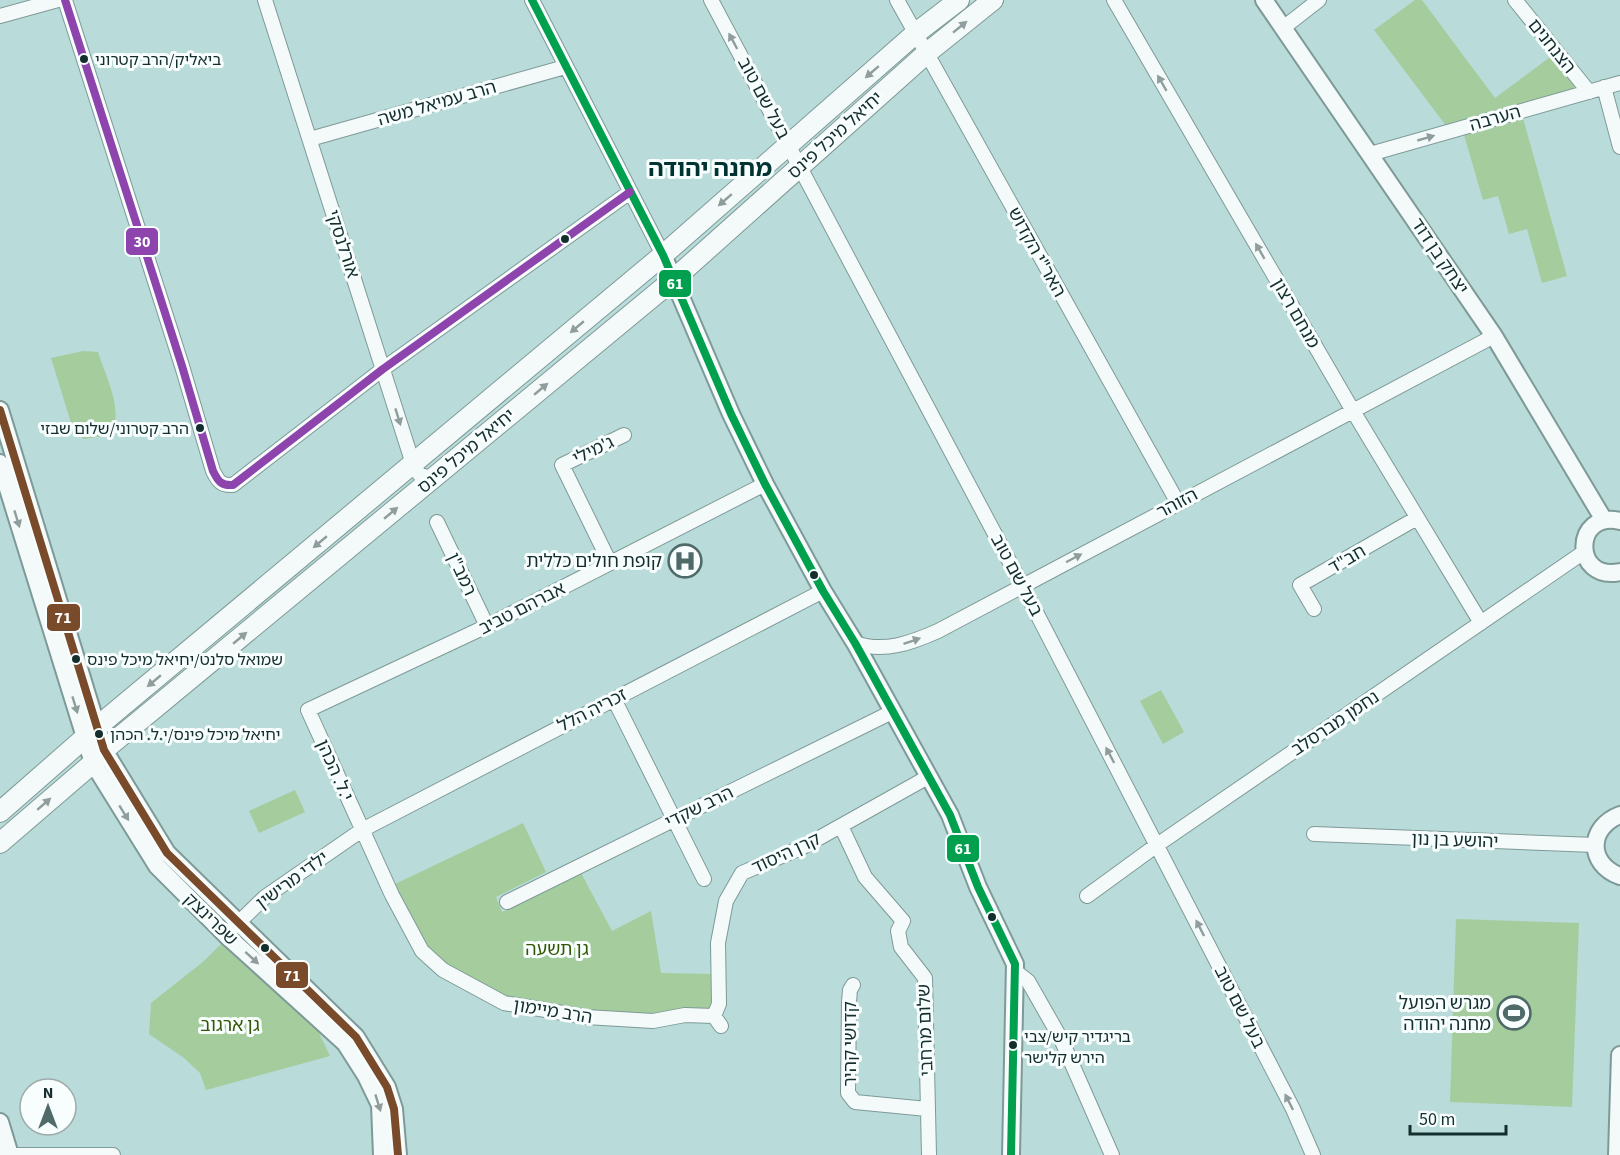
<svg xmlns="http://www.w3.org/2000/svg" width="1620" height="1155" viewBox="0 0 1620 1155" font-family="'Source Sans 3','Noto Sans Hebrew',sans-serif">
<style>
.green{fill:#a5cc9d}
.lines{fill:none;stroke-linecap:round;stroke-linejoin:round}
.minor-casing{stroke:#7e9a98;stroke-width:16}
.tertiary-casing{stroke:#7e9a98;stroke-width:20}
.secondary-casing{stroke:#7e9a98;stroke-width:22}
.minor{stroke:#f4faf9;stroke-width:14}
.tertiary{stroke:#f4faf9;stroke-width:16}
.secondary{stroke:#f4faf9;stroke-width:20}
.bus-1-casing{stroke:#f8fefe;stroke-width:12}
.bus-2-casing{stroke:#f8fefe;stroke-width:12}
.bus-3-casing{stroke:#f8fefe;stroke-width:12}
.bus-1{stroke:#01a04f;stroke-width:8}
.bus-2{stroke:#8e44ad;stroke-width:8}
.bus-3{stroke:#7a4b2a;stroke-width:8}
.oneway{fill:#8f9e9d}
.bus-dot{fill:#142e2d;stroke:#f8fefe;stroke-width:2}
.labels{text-anchor:middle;stroke-width:6;stroke-linejoin:round;paint-order:stroke}
.bus-label{font-size:16px;fill:#142e2d;stroke:#f8fefe;text-anchor:start}
.street-label{font-size:18px;fill:#142e2d;stroke:#f8fefe}
.poi-label{font-size:18px;fill:#142e2d;stroke:#f8fefe;text-anchor:end}
.park-label{font-size:18px;fill:#325601;stroke:#f8fefe}
.district-label{font-size:24px;font-weight:bold;fill:#003331;stroke:#f8fefe}
.line-badge{stroke:#f8fefe;stroke-width:2}
.badge-label{font-size:16px;text-anchor:middle;font-weight:bold;fill:#fff}
</style>
<rect width="100%" height="100%" fill="#b9dbd9"/>
<path class="green" d="M1415 0H1422L1495 98 1557 52 1589 92 1521 111 1567 276 1542 283 1527 229 1509 234 1498 196 1483 200 1462 128 1450 131 1374 30Z
M83 351 98 352C106 378 124 409 111 435L83 439 72 426 51 358Z
M1161 690 1184 732 1163 744 1140 701Z
M295 790 305 812 259 833 249 811Z
M523 823 546 872 496 897 502 912 581 873 612 931 651 911 661 973 713 974 715 1003 712 1010 654 1016 589 1013 505 998 445 965 429 949 395 884Z
M1456 919 1579 923 1572 1107 1450 1102Z
M223 942 318 1031 330 1056 206 1090 200 1073 184 1058 149 1034 151 1003 204 961Z"/>
<g class="lines">
<defs>
<path id="minor" d="M65 0 182 366 213 471C218 481 221 486 233 485L383 369 630 192
M265 0 413 464 419 474 431 479
M532 0 663 255
M711 0 1022 585 1293 1109 1313 1155
M897 0 1178 503
M1114 0 1353 411 1481 623
M1515 0 1589 92
M0 16 58 0
M1283 28 1319 0
M1604 87 1620 147
M310 139 565 67
M1370 154 1620 83
M437 522 487 626
M610 563 562 465 624 435
M1314 609 1300 585 1417 518
M855 643C884 653 911 643 938 631L1494 336
M614 699 704 879
M841 826 865 877 903 921 898 931 901 947 925 978 929 1155
M1314 834 1595 845
M1087 896 1157 845 1584 552
M507 902 892 712
M233 928 265 897 362 830 823 591
M1015 971 1028 981 1061 1039 1112 1155
M853 985 850 990 849 1002 848 1093 855 1102 927 1109
M714 1016 719 1004 718 943 726 901 742 873 803 847 928 777
M721 1026 714 1016 685 1015 653 1021 586 1017 504 1003 443 970 422 951 392 895 308 710 487 626 765 484
M4 1155H113"/>
<path id="tertiary" d="M1264 0 1494 336 1604 520
M663 255 731 414 765 484 823 591 855 643 950 815 978 887 1015 964 1011 1155
M0 410 104 750 167 853 356 1037 387 1087 394 1109 398 1155
M0 463 93 763 157 866 226 935 345 1043 366 1076 380 1105 382 1155
M1620 521C1573 510 1572 582 1620 572
M1620 815C1588 827 1587 864 1620 876
M0 1122 10 1155
M1617 1155 1620 1055"/>
<path id="secondary" d="M0 812 97 727 663 255 916 33 959 0
M0 843 93 763 104 750 674 279 927 53 993 0"/>
</defs>
<use href="#minor" class="minor-casing"/>
<use href="#tertiary" class="tertiary-casing"/>
<use href="#secondary" class="secondary-casing"/>
<use href="#minor" class="minor"/>
<use href="#tertiary" class="tertiary"/>
<use href="#secondary" class="secondary"/>
<defs>
<path id="bus-1" d="M532 0 663 255 731 414 765 484 823 591 855 643 950 815 978 887 1015 964 1011 1155"/>
<path id="bus-2" d="M65 0 182 366 213 471C218 481 221 486 233 485L383 369 630 192"/>
<path id="bus-3" d="M0 410 104 750 167 853 356 1037 387 1087 394 1109 398 1155"/>
</defs>
<use href="#bus-1" class="bus-1-casing"/>
<use href="#bus-2" class="bus-2-casing"/>
<use href="#bus-3" class="bus-3-casing"/>
<use href="#bus-1" class="bus-1"/>
<use href="#bus-2" class="bus-2"/>
<use href="#bus-3" class="bus-3"/>
</g>
<defs><path id="oneway-solid" d="M-6-.8H1V-3.2L6.5 0L1 3.2V.8H-6Z" transform="scale(1.5)"/></defs>
<g class="oneway">
<use href="#oneway-solid" transform="translate(960 27) rotate(-39)"/>
<use href="#oneway-solid" transform="translate(733 41) rotate(-118)"/>
<use href="#oneway-solid" transform="translate(872 72) rotate(139)"/>
<use href="#oneway-solid" transform="translate(1162 83) rotate(-120)"/>
<use href="#oneway-solid" transform="translate(1426 138) rotate(-16)"/>
<use href="#oneway-solid" transform="translate(725 200) rotate(139)"/>
<use href="#oneway-solid" transform="translate(1260 251) rotate(-120)"/>
<use href="#oneway-solid" transform="translate(577 327) rotate(140)"/>
<use href="#oneway-solid" transform="translate(541 389) rotate(-40)"/>
<use href="#oneway-solid" transform="translate(398 417) rotate(73)"/>
<use href="#oneway-solid" transform="translate(391 513) rotate(-40)"/>
<use href="#oneway-solid" transform="translate(17 519) rotate(73)"/>
<use href="#oneway-solid" transform="translate(320 542) rotate(140)"/>
<use href="#oneway-solid" transform="translate(1074 558) rotate(-28)"/>
<use href="#oneway-solid" transform="translate(240 638) rotate(-40)"/>
<use href="#oneway-solid" transform="translate(912 641) rotate(-19)"/>
<use href="#oneway-solid" transform="translate(154 681) rotate(140)"/>
<use href="#oneway-solid" transform="translate(75 705) rotate(73)"/>
<use href="#oneway-solid" transform="translate(1110 755) rotate(-118)"/>
<use href="#oneway-solid" transform="translate(44 804) rotate(-41)"/>
<use href="#oneway-solid" transform="translate(124 813) rotate(58)"/>
<use href="#oneway-solid" transform="translate(1200 928) rotate(-117)"/>
<use href="#oneway-solid" transform="translate(252 958) rotate(42)"/>
<use href="#oneway-solid" transform="translate(1289 1102) rotate(-117)"/>
<use href="#oneway-solid" transform="translate(378 1103) rotate(73)"/>
</g>
<defs>
<symbol id="hospital-ring" viewBox="-11 -11 22 22"><circle r="9.5" fill="#f8fefe" stroke="#4e6b69" stroke-width="1.5"/><path d="M-5-5h3v3.5h4V-5h3V5h-3V1.5h-4V5h-3Z" fill="#4e6b69"/></symbol>
<symbol id="stadium-ring" viewBox="-11 -11 22 22"><circle r="9.5" fill="#f8fefe" stroke="#4e6b69" stroke-width="1.5"/><path d="M0-5a6.5 5 0 1 0 0 10a6.5 5 0 1 0 0-10ZM-3.5-1.8h7v3.6h-7Z" fill="#4e6b69"/></symbol>
</defs>
<g fill-rule="evenodd">
<use href="#hospital-ring" x="666" y="542" width="38" height="38"/>
<use href="#stadium-ring" x="1495" y="994" width="38" height="38"/>
</g>
<g class="bus-dot">
<circle cx="84" cy="59" r="5"/>
<circle cx="565" cy="239" r="5"/>
<circle cx="200" cy="428" r="5"/>
<circle cx="814" cy="575" r="5"/>
<circle cx="76" cy="659" r="5"/>
<circle cx="99" cy="734" r="5"/>
<circle cx="992" cy="917" r="5"/>
<circle cx="265" cy="948" r="5"/>
<circle cx="1013" cy="1045" r="5"/>
</g>
<g class="labels">
<g class="bus-label">
<text x="95" y="65">ביאליק/הרב קטרוני</text>
<text x="189" y="434" text-anchor="end">הרב קטרוני/שלום שבזי</text>
<text x="87" y="665">שמואל סלנט/יחיאל מיכל פינס</text>
<text x="110" y="740">יחיאל מיכל פינס/י.ל. הכהן</text>
<text x="1024" y="1042">בריגדיר קיש/צבי<tspan x="1024" dy="21">הירש קלישר</tspan></text>
</g>
<g class="street-label">
<text transform="translate(1552 46) rotate(51)" y="6">הצנחנים</text>
<text transform="translate(764 98) rotate(62)" y="6">בעל שם טוב</text>
<text transform="translate(437 103) rotate(-16)" y="6">הרב עמיאל משה</text>
<text transform="translate(1495 118) rotate(-16)" y="6">הערבה</text>
<text transform="translate(835 135) rotate(-42)" y="6">יחיאל מיכל פינס</text>
<text transform="translate(343 244) rotate(72)" y="6">אורלנסקי</text>
<text transform="translate(1037 252) rotate(61)" y="6">האר"י הקדוש</text>
<text transform="translate(1440 256) rotate(56)" y="6">יצחק בן דוד</text>
<text transform="translate(1296 313) rotate(60)" y="6">מנחם רצון</text>
<text transform="translate(593 450) rotate(-26)" y="6">ג'מילי</text>
<text transform="translate(466 451) rotate(-40)" y="6">יחיאל מיכל פינס</text>
<text transform="translate(1177 503) rotate(-28)" y="6">הזוהר</text>
<text transform="translate(1347 559) rotate(-30)" y="6">חב"ד</text>
<text transform="translate(462 574) rotate(65)" y="6">רמב"ן</text>
<text transform="translate(1017 575) rotate(62)" y="6">בעל שם טוב</text>
<text transform="translate(522 608) rotate(-27)" y="6">אברהם טביב</text>
<text transform="translate(592 710) rotate(-27)" y="6">זכריה הלל</text>
<text transform="translate(1335 723) rotate(-34)" y="6">נחמן מברסלב</text>
<text transform="translate(335 770) rotate(66)" y="6">י.ל. הכהן</text>
<text transform="translate(699 807) rotate(-26)" y="6">הרב שקדי</text>
<text transform="translate(1455 840) rotate(2)" y="6">יהושע בן נון</text>
<text transform="translate(786 853) rotate(-25)" y="6">קרן היסוד</text>
<text transform="translate(292 880) rotate(-36)" y="6">ילדי מרישין</text>
<text transform="translate(211 919) rotate(44)" y="6">שפרינצק</text>
<text transform="translate(1240 1007) rotate(63)" y="6">בעל שם טוב</text>
<text transform="translate(553 1011) rotate(9)" y="6">הרב מיימון</text>
<text transform="translate(925 1030) rotate(-92)" y="6">שלום מרחבי</text>
<text transform="translate(850 1044) rotate(-90)" y="6">קדושי קהיר</text>
</g>
<g class="poi-label">
<text x="662" y="567">קופת חולים כללית</text>
<text x="1491" y="1009">מגרש הפועל<tspan x="1491" dy="21">מחנה יהודה</tspan></text>
</g>
<g class="park-label">
<text x="557" y="955">גן תשעה</text>
<text x="230" y="1031">גן ארגוב</text>
</g>
<g class="district-label">
<text x="710" y="176">מחנה יהודה</text>
</g>
</g>
<g class="line-badge">
<rect x="125" y="227" width="34" height="29" rx="6" fill="#8e44ad"/>
<rect x="658" y="269" width="34" height="29" rx="6" fill="#01a04f"/>
<rect x="46" y="603" width="35" height="29" rx="6" fill="#7a4b2a"/>
<rect x="946" y="834" width="34" height="29" rx="6" fill="#01a04f"/>
<rect x="275" y="961" width="34" height="28" rx="6" fill="#7a4b2a"/>
</g>
<g class="badge-label">
<text x="142" y="247">30</text>
<text x="675" y="289">61</text>
<text x="63" y="623">71</text>
<text x="963" y="854">61</text>
<text x="292" y="981">71</text>
</g>
<g transform="translate(48 1107)"><circle r="28" fill="#f8fefe" stroke="#9dabaa" stroke-width="1.5"/>
<path d="M0-4.5L10 22L0 15L-10 22Z" fill="#4e6b69"/>
<text y="-9" font-size="16" font-weight="bold" text-anchor="middle" fill="#142e2d">N</text>
</g>
<path d="M1410 1125v9h96v-9" fill="none" stroke="#142e2d" stroke-width="3"/>
<text x="1419" y="1125" font-size="18" fill="#142e2d" stroke="#f8fefe" stroke-width="4.5" paint-order="stroke">50 m</text>
</svg>
